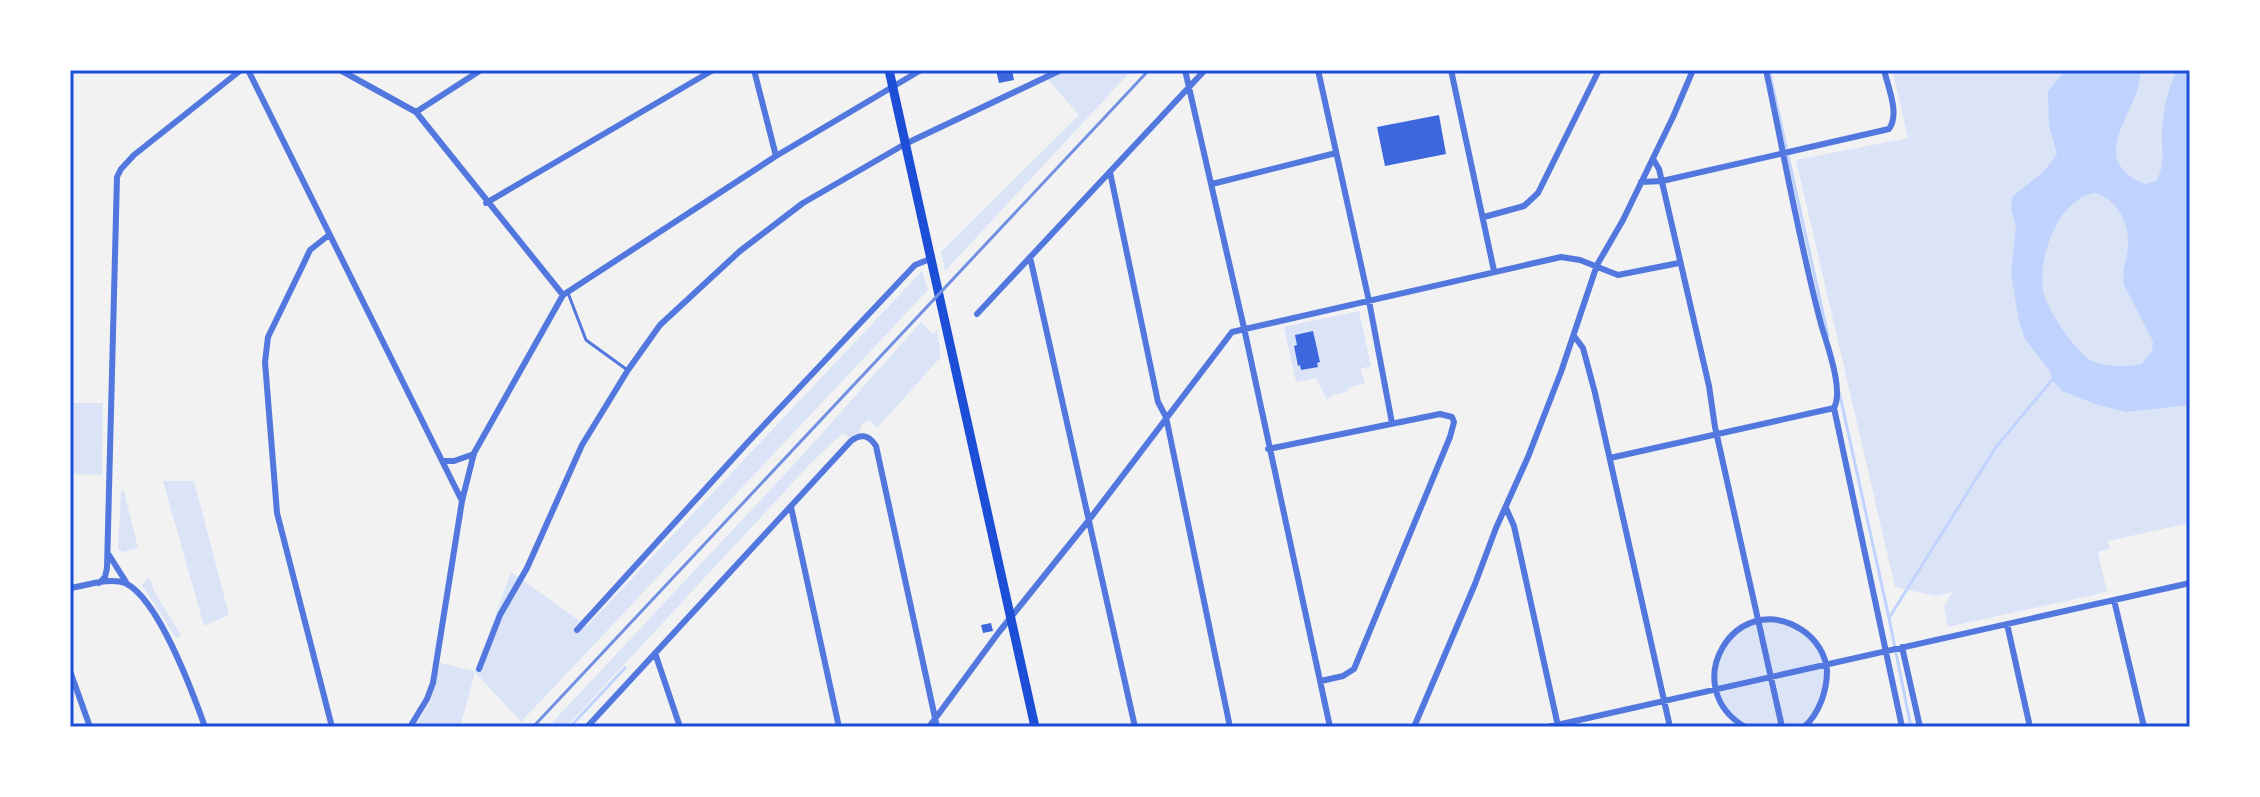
<svg xmlns="http://www.w3.org/2000/svg" width="2260" height="797" viewBox="0 0 2260 797" font-family="'Open Sans',sans-serif">
<style>
.green{fill:#dbe4f7}
.water{fill:#bfd3fe;fill-rule:evenodd}
.lines{fill:none;stroke-linecap:round;stroke-linejoin:round}
.stream{stroke:#bfd3fe;stroke-width:3}
.building{fill:#3d67dc}
.service{stroke:#5277de;stroke-width:3}
.minor{stroke:#5277de;stroke-width:6}
.primary{stroke:#1d4ed8;stroke-width:9}
.rail{stroke:#7290e2;stroke-width:3}
.neatline{fill:none;stroke:#1d4ed8;stroke-width:3}
</style>
<rect width="100%" height="100%" fill="#f2f2f2"/>
<path class="green" d="M1049 70H1132L945 271 941 252 1079 115 1042 73Z
M1892 70H2190V523L2108 541 2110 549 2098 552 2107 592 1948 627 1944 607 1952 592 1936 596 1895 587 1796 160 1908 138Z
M922 271 928 290 521 722 475 672 460 727H415L430 702 440 663 475 671 511 572 587 626Z
M1359 311 1371 366 1360 369 1365 383 1348 388 1347 392 1334 395 1327 400 1316 378 1296 382 1284 327Z
M921 322 933 334 937 330 941 357 877 428 870 420 862 424 859 433 850 438 843 433 811 463 566 727H548L799 459Z
M70 403H103L102 475 70 474Z
M163 481H194L229 615 204 626Z
M121 491H124L138 548 123 552 118 549Z
M149 577 155 593 181 635 176 638 142 585Z
M1767 618 1808 634 1826 664 1822 699 1804 727H1745L1717 697 1715 663 1734 633Z"/>
<path class="water" d="M2065 70H2140C2144 108 2081 158 2145 184L2156 181C2166 165 2161 149 2162 131 2163 111 2168 88 2177 70H2190V405L2126 412 2095 404 2062 391 2052 380 2050 371 2025 339 2019 321 2011 273 2016 227 2011 209 2012 197 2044 171 2057 154 2049 125 2048 91ZM2094 193C2117 198 2130 224 2128 247 2127 261 2121 271 2124 285L2153 341 2152 352 2141 364C2128 367 2105 367 2092 361 2076 353 2046 308 2043 291 2038 258 2057 200 2094 193Z"/>
<g class="lines">
<path class="stream" d="M1770 74 1786 147
M1788 156 1828 336
M1839 391 1889 618
M570 727 625 668
M1911 727 1889 618 1996 447 2052 380 2056 379"/>
</g>
<path class="building" d="M996 70H1012L1014 80 999 83Z
M1439 115 1446 154 1385 166 1377 127Z
M1313 331 1320 362 1317 363 1318 367 1301 370 1300 365 1298 366 1294 346 1297 345 1295 335Z
M991 623 993 631 983 633 981 625Z"/>
<g class="lines">
<path class="service" d="M568 293 586 340 626 369"/>
<path class="minor" d="M248 70 462 501
M340 70 416 112 563 295
M754 70 776 156
M1185 70 1244 328 1330 727
M1318 70 1369 301 1392 423
M1451 70 1494 271
M1766 70C1784 155 1799 241 1821 324 1827 345 1844 390 1834 408L1902 727
M416 112 481 70
M1653 159 1659 169 1709 386 1715 427 1782 727
M1110 172 1158 402 1166 417 1230 727
M1641 182 1662 181 1889 129C1900 114 1888 87 1884 70
M1212 184 1336 153
M486 203 713 70
M1484 217 1524 206 1538 193 1599 70
M329 235 310 250 302 267 268 337 265 362 277 513 332 727
M1030 257 1135 727
M977 314 1205 70
M1574 336 1583 348 1595 393 1670 727
M1268 449 1440 414 1452 417 1454 422 1450 437 1354 669 1343 676 1321 681
M1610 458 1834 408
M443 461H454L474 454
M791 507 839 727
M1506 508 1514 526 1558 726
M109 555 126 582
M99 583 105 577 107 568 117 177 121 169 134 155 241 70
M70 588C85 586 110 577 125 583 158 598 193 693 205 727
M2114 600 2144 727
M2007 624 2030 727
M577 630 749 441 915 265 930 259
M1902 647 1920 727
M655 653 680 727
M479 669 500 615 527 568 582 445 628 370 660 325 740 251 803 203 905 144 1061 70
M70 671 90 727
M410 727 427 699 433 683 462 501 474 453 563 295 776 156 921 70
M587 727 851 441C861 433 869 435 876 446L937 727
M929 727 999 632 1089 520 1232 332 1561 257 1580 260 1618 275 1679 263
M1414 727 1475 584 1496 528 1528 457 1561 372 1597 265 1623 220 1673 117 1693 70
M1548 727 2190 583
M1745 727C1676 686 1736 587 1802 630 1816 639 1826 655 1827 671 1827 691 1819 714 1804 727"/>
<path class="primary" d="M889 70 1035 727"/>
<path class="rail" d="M533 727 1149 70"/>
</g>
<rect width="2260" height="797" fill="none" stroke="#ffffff" stroke-width="144"/>
<rect x="72" y="72" width="2116" height="653" class="neatline"/>
</svg>
